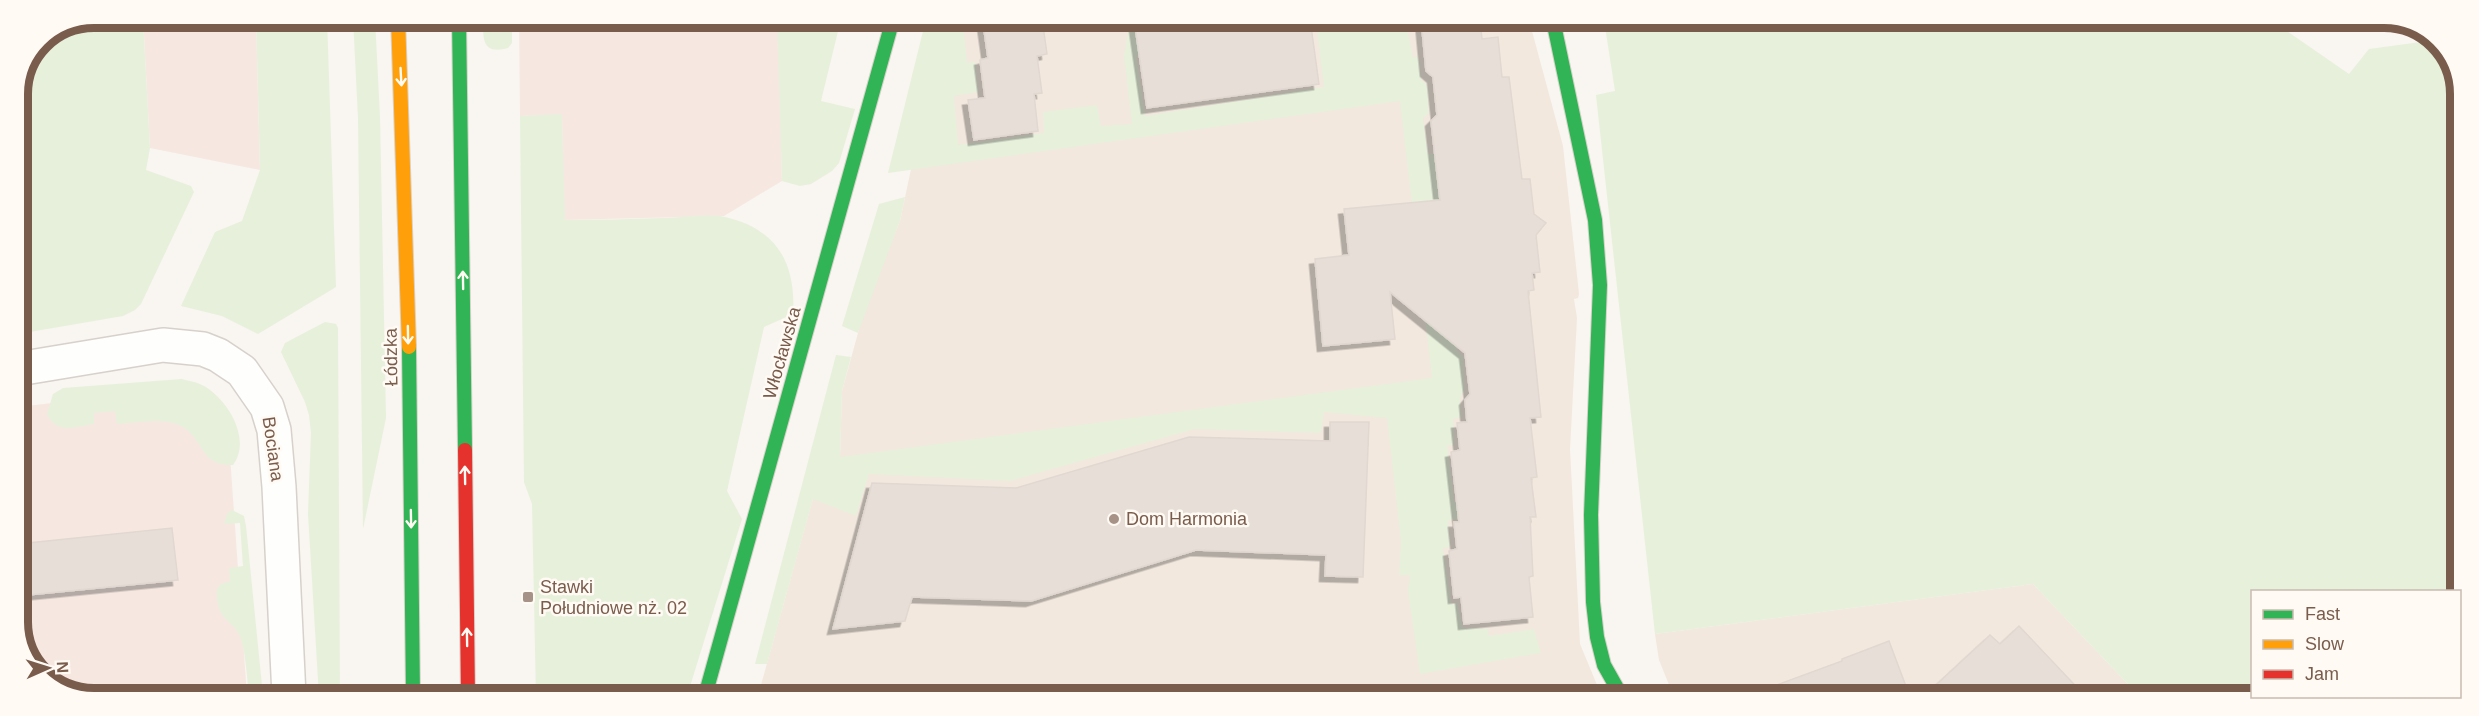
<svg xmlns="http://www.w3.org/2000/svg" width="2479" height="716" viewBox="0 0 2479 716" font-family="Helvetica,sans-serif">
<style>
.residential{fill:#f2e8de}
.commercial{fill:#f6e8e1}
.green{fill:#e7f0db}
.building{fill:#e6ded7;stroke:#e2d8d2;stroke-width:1.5;filter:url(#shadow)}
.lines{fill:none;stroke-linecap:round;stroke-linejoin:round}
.street-casing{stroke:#d7d1cb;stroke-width:36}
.fast-casing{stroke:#d9d2cb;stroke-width:16}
.slow-casing{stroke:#d9d2cb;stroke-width:16}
.jam-casing{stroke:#d9d2cb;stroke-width:16}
.street{stroke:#fefefd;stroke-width:33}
.fast{stroke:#30b455;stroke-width:14}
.slow{stroke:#ff9f0a;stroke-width:14}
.jam{stroke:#e5322d;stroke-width:14}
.oneway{stroke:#fffaf3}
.poi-dot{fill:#a69286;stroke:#fffaf3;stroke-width:2}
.labels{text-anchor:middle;stroke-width:5;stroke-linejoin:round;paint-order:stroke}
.street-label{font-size:18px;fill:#7a5c4d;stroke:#fffaf3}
.poi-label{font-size:18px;fill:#7a5c4d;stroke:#fffaf3;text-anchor:start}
.rim{fill:none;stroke:#7a5c4d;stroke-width:8}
</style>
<defs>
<filter id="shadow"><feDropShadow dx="-5.5" dy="5.5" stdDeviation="0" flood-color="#0004"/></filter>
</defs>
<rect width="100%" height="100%" fill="#f9f5f0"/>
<path class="residential" d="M943 19 1529 20 1563 146 1579 294 1578 298 1574 299 1577 318 1570 449 1580 644 1602 697 773 696 761 685 824 459 840 457 842 391 863 315 900 221Z
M2033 584 2141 698 1674 697 1659 660 1655 634Z
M2276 696H2389V697L2274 698Z"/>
<path class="commercial" d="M143 18H256L260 170 150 148Z
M519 18 779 19 782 181 724 216 564 220 562 115 520 116Z
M180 388 227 413 247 696 75 695 37 672 18 627V407Z"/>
<path class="green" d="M94 18H143L150 148 146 170 191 186 194 192 141 304 135 310 123 316 18 334V94L41 40Z
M256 18H327L336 287 258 334 222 316 181 306 215 232 242 221 260 170Z
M353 18H375L380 117 386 418 363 529 358 118Z
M483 18H512V43L508 48C482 55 483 39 483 18Z
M777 19H841L821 101 855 109 839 163 832 171 811 184 800 186 782 181Z
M926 19H966L963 20 967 63 975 62 978 92 954 96 958 145 1044 133 1043 112 1097 105 1101 126 1132 124 1124 56 1130 19H1136L1140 56 1136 57 1145 116 1324 87 1316 23 1332 19H1399L1400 28 1407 27 1413 58 1418 56 1421 80 1427 85 1429 113 1423 118 1428 154 1451 153V297L1457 351 1463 356 1464 390 1460 399 1461 417 1453 419 1454 445H1447L1454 502H1461L1463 517 1448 521 1450 547 1443 548 1451 604 1457 603 1463 628 1488 629 1489 636 1534 629 1541 653 1420 674 1408 591 1410 575H1399L1401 541 1387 418 1324 412 1321 433 1195 429 1010 481 869 474 856 516 813 499 767 664H755L836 355 851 357 842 391 840 457 1432 378 1400 101 888 173Z
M1604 20H1950L1952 23 1955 20H2271L2349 74 2369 49 2421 42 2450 62 2461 89 2459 591 2252 592V696L2276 697 2274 698H2141L2033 584 1655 634 1596 95 1615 91Z
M562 114 565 220C597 220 629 219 661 218 679 218 708 213 725 217 777 229 796 263 793 314L764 327 727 491 742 519 687 696H536L532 504 524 482 520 116Z
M905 197 900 221 858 333 842 326 879 204Z
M325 322 336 324 338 328 340 696H319L308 514 311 433 309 415 305 402 281 352 285 343Z
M182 379C189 381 197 382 204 386 228 400 252 439 233 465 199 467 204 436 179 425 162 417 136 423 117 424L115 411 94 413V424C74 427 57 435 47 414L53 394 63 388Z
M232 510 244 516 246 526 263 696H249C247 677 246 657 241 639 234 618 215 623 217 589L221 584 230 581 229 568 243 566 240 523 224 524 227 514Z"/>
<path class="building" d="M1009 19H1042L1047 54 1037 56 1042 93 1034 94 1038 131 974 140 968 100 985 98 980 60 988 58 983 23Z
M1134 19H1310L1319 84 1147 108Z
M1421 19 1480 20 1482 39 1498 37 1502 77H1509L1522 179H1530L1534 214 1546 223 1536 235 1540 272 1532 273 1534 290 1528 291 1541 417 1530 418 1537 477 1531 478 1536 517H1530L1533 576 1529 577 1533 617 1464 624 1461 597 1454 598 1449 551 1457 549 1454 522H1459L1451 452 1460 450 1457 423 1467 422 1465 400 1470 394 1465 353 1390 292 1395 339 1323 346 1315 259 1349 255 1344 209 1440 200 1431 121 1437 115 1433 77 1426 71Z
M1330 422H1369L1363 577 1325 576 1326 555 1196 550 1031 601 912 597 905 621 833 629 872 483 1016 488 1189 437 1330 441Z
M172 528 178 580 18 596V544Z
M2019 626 2087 698 1923 697 1990 635 2000 644Z
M1889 641 1910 697H1756L1755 693 1842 661V659Z"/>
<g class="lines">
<defs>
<path id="street" d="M18 369 163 345 203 349 218 355 242 371 267 407 274 430 279 487 289 696"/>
<path id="fast" d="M459 18 465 450
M1553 20 1595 220 1600 285 1591 515 1593 602 1597 637 1604 665 1622 697
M409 347 413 696
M705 696 893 19"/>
<path id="slow" d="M398 18 409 347"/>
<path id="jam" d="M465 450 468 696"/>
</defs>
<use href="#street" class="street-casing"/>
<use href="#fast" class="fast-casing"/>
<use href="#slow" class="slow-casing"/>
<use href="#jam" class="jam-casing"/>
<use href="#street" class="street"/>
<use href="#fast" class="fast"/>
<use href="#slow" class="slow"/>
<use href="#jam" class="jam"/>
</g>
<defs><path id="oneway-shaft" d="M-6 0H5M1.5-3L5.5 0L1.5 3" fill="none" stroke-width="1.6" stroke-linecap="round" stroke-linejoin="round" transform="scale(1.5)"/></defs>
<g class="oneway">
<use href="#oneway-shaft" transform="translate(401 77) rotate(87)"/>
<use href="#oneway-shaft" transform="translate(463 280) rotate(-91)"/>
<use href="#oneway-shaft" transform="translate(408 335) rotate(89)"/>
<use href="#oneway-shaft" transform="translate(465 475) rotate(-91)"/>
<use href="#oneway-shaft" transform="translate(411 519) rotate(89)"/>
<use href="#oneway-shaft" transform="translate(467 637) rotate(-91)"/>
</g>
<g class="poi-dot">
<circle cx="1114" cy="519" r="6"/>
<rect x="522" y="591" width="12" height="12" rx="3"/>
</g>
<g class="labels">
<g class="street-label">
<text transform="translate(782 353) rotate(-74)" y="6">Włocławska</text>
<text transform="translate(391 357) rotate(-91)" y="6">Łódzka</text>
<text transform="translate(273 449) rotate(82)" y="6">Bociana</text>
</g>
<g class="poi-label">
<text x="1126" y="525">Dom Harmonia</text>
<text x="540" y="593">Stawki<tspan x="540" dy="21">Południowe nż. 02</tspan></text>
</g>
</g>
<path d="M0 0H2479V716H0ZM94 28H2384A66 66 0 0 1 2450 94V622A66 66 0 0 1 2384 688H94A66 66 0 0 1 28 622V94A66 66 0 0 1 94 28Z" fill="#fffaf3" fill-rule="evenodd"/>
<path class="rim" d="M94 28H2384A66 66 0 0 1 2450 94V622A66 66 0 0 1 2384 688H94A66 66 0 0 1 28 622V94A66 66 0 0 1 94 28Z"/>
<rect x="2251" y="590" width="210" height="108" fill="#fffaf3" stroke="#cabbb1" stroke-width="1.5"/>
<rect x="2263" y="610" width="30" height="9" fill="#30b455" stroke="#cabbb1" stroke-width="1.5"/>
<text x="2305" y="620" font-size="18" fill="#7a5c4d">Fast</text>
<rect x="2263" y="640" width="30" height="9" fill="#ff9f0a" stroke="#cabbb1" stroke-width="1.5"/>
<text x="2305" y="650" font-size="18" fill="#7a5c4d">Slow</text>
<rect x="2263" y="670" width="30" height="9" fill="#e5322d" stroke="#cabbb1" stroke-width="1.5"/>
<text x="2305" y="680" font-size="18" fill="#7a5c4d">Jam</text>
<g transform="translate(48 668) rotate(87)" stroke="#fffaf3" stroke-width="4.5" paint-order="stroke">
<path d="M0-4.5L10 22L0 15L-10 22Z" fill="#7a5c4d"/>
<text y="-9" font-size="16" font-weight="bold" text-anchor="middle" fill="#7a5c4d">N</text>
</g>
</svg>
